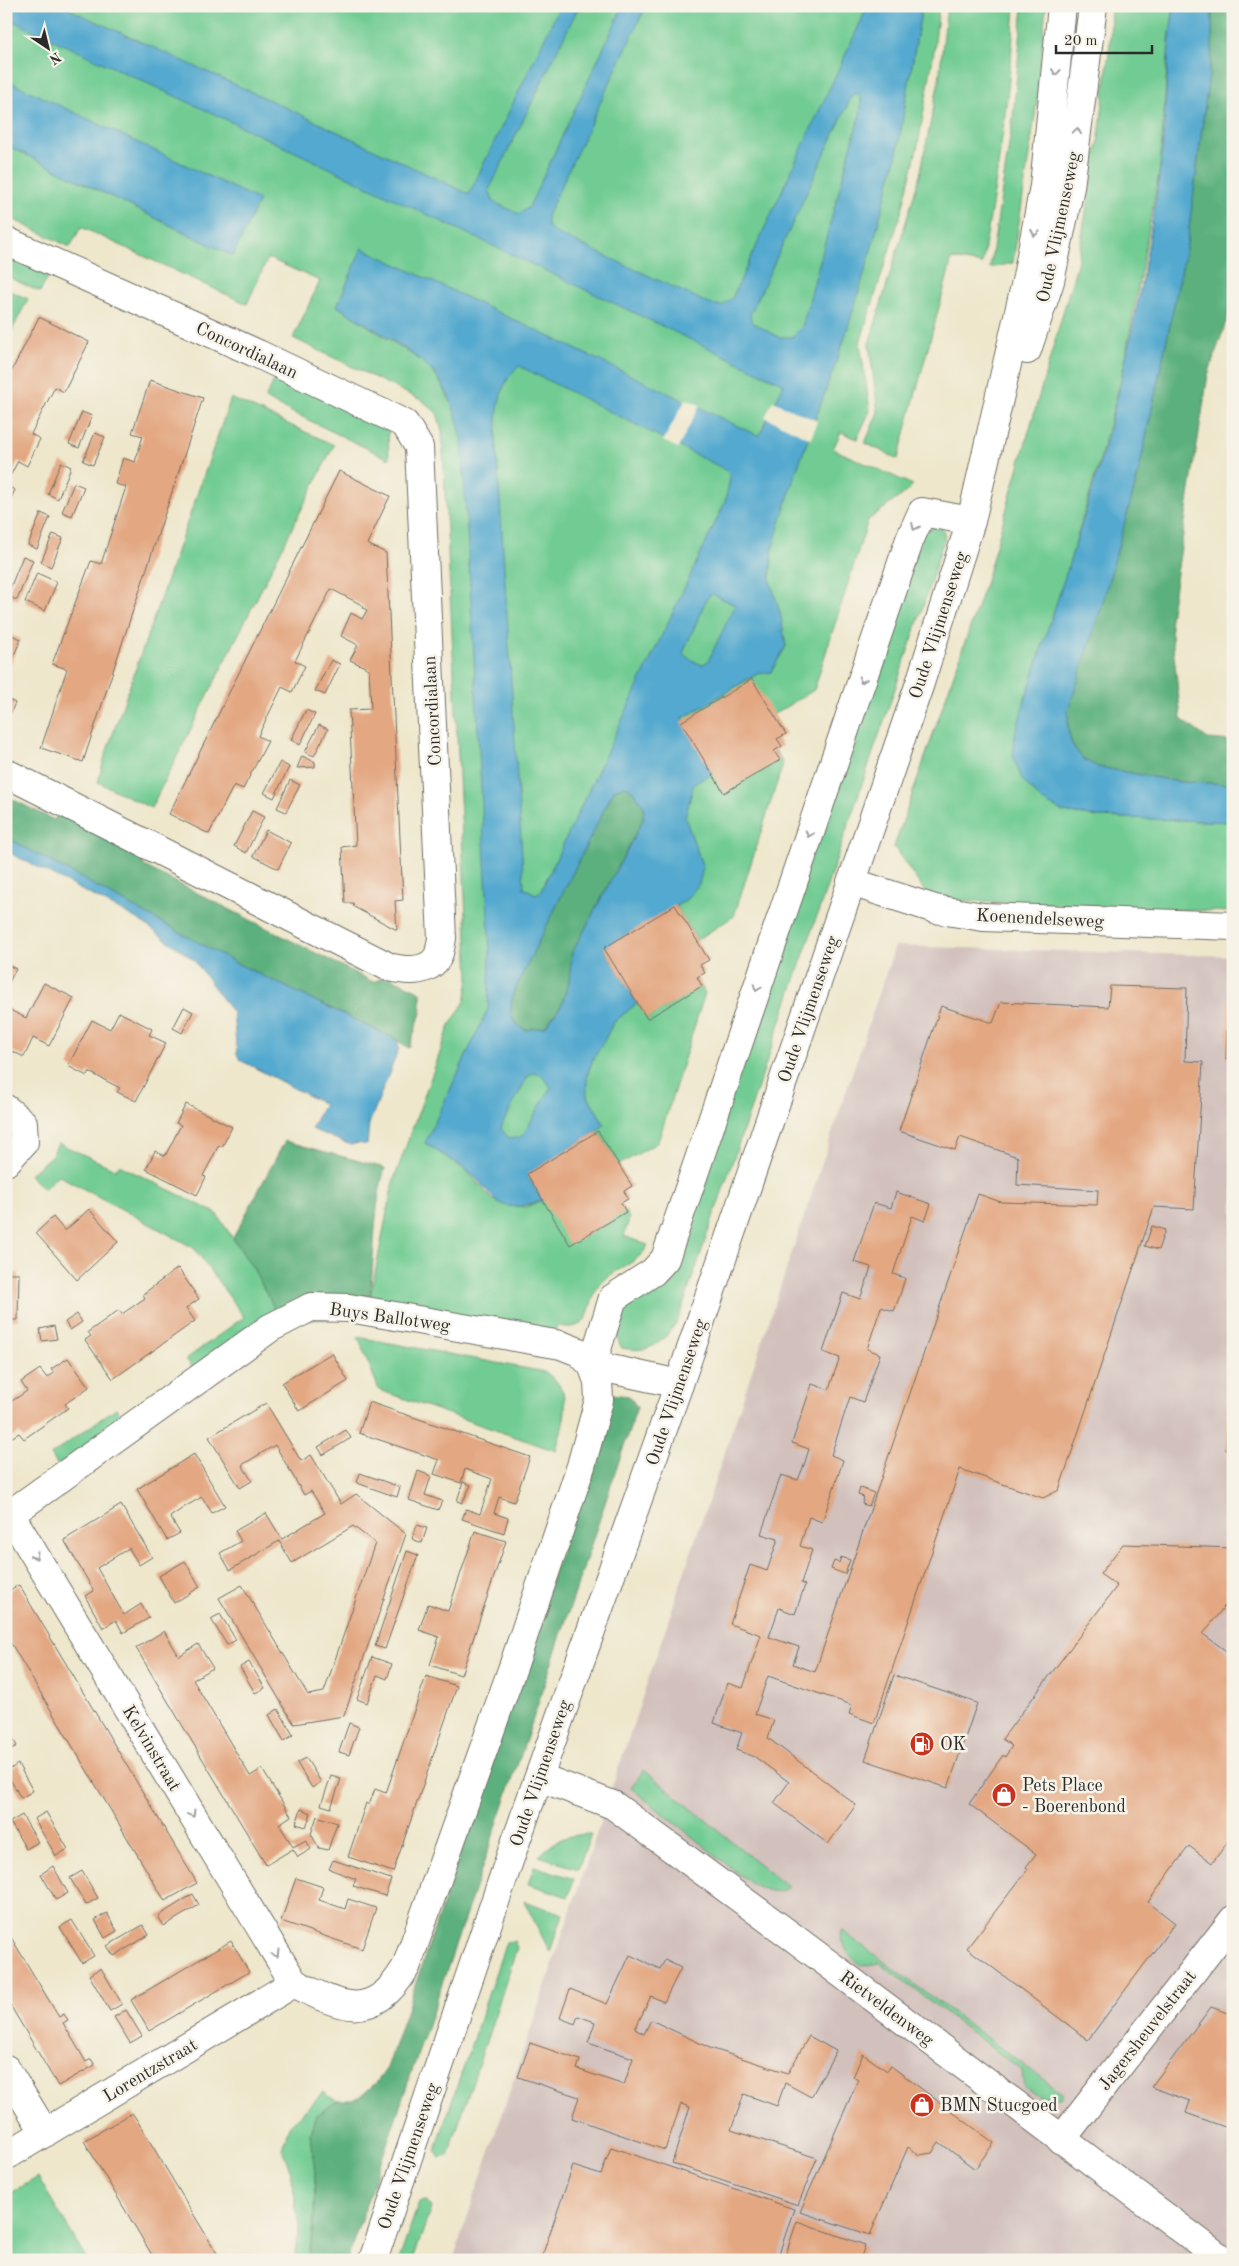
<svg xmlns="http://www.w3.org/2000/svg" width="1239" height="2266" viewBox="0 0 1239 2266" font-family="'Old Standard TT',serif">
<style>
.industrial{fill:#d1c0bc}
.green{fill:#71cc93;stroke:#4e7c5f;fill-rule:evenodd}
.forest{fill:#5cb07d;stroke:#446e54}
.water{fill:#52a9cf;stroke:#3e6a7d;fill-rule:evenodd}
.pier{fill:#eee7cc}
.building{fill:#e3a782}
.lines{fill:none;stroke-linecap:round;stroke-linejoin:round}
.minor-casing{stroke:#6f6d63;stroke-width:30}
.tertiary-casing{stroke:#6f6d63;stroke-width:30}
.minor{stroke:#fff;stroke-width:28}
.tertiary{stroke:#fff;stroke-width:28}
.oneway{stroke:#a0a0a0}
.labels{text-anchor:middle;stroke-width:5;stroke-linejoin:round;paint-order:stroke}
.street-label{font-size:18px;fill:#2b2b2b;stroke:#f7f3e8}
.poi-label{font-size:18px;fill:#2b2b2b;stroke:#f7f3e8;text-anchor:start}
</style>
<rect width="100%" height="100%" fill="#f7f3e8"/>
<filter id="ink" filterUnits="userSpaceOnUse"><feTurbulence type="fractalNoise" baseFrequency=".02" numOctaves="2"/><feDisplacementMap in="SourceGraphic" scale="10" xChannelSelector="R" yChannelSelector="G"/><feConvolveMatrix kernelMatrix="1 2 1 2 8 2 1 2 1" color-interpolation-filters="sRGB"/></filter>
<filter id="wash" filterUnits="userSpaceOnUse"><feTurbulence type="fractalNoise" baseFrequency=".0096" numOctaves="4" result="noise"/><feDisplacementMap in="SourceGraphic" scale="20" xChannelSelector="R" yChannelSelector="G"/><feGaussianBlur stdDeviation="1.12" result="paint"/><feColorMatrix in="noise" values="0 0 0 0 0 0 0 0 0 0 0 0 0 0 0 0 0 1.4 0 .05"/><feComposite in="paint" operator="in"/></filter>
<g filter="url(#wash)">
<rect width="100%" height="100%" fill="#eee7cc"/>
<path class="industrial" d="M895 946 1233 956V2260H453Z"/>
<path class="green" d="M6 6H909L795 475 844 340 896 158 922 6H939L934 51 918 145 902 210 860 343 870 411 857 439 841 432 833 449 913 485 905 493 868 520 814 690 759 723 783 764 734 916 697 940 675 905 686 900 703 868 689 828 577 1047 587 1076 593 1059 604 1041 613 1023 637 1003 647 1019 701 986 705 993 658 1142 619 1165 598 1131 604 1124 588 1096 498 1163 425 1143 466 1170 493 1200 525 1207 543 1200 626 1212 629 1219 624 1236 648 1245C638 1265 614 1268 600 1284 591 1295 591 1314 583 1322 575 1329 566 1327 557 1326L555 1334 370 1298 393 1182 450 1025 465 1001 469 979 442 431 437 413 423 401 293 338 320 281 268 258 247 304 81 227 70 247 6 216V145L233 256 6 138ZM337 306 420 327 458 387 459 425 455 410 439 380 425 363ZM786 646 771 672 757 674 683 718Z
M947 6H1015C1010 93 997 179 982 264L952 259 898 459 865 443 878 412 869 344 920 175 939 80Z
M1023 6H1046L1037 102 1013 263 990 268 1013 119Z
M1111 6H1174L1169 40 1160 167 1122 376 1100 459 1062 588 1024 702 1063 812 1098 817 1233 822V912L930 899 894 847 985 584 1077 264 1099 137 1110 43Z
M6 247 52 269 40 292 6 276Z
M6 289 28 299 6 342Z
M276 376 388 430 389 459 265 399Z
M231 398 334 445 151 808 98 782 105 756Z
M934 526 942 529 945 536 922 610 678 1320C663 1343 651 1354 622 1348 608 1330 631 1302 644 1289L924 532Z
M58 1143 115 1169 119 1165 216 1213 254 1270 277 1312 196 1372 186 1359 244 1317 194 1248 58 1175 44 1189 29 1175 52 1155Z
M358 1337 545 1372C577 1392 563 1421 556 1451L379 1390Z
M116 1408 124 1421 59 1467 51 1455Z
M644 1770 788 1887C776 1897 761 1888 749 1882L631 1788Z
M591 1834 578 1869 539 1856C558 1838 565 1835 591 1834Z
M534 1866 574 1879 568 1897 528 1884Z
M524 1901 563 1914 550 1952Z
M841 1930 1063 2094 1060 2098 1039 2096 1024 2088 1022 2071 880 1963 860 1966C851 1956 838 1943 841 1930Z
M514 1941 517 1948 448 2156 440 2158 435 2151 506 1942Z
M323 2092 329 2097 338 2100 316 2116 311 2133 315 2174 314 2215 309 2256V2260H295L299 2227 291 2172 282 2149 289 2126Z
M38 2177 86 2258 83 2260H6V2196Z
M427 2201 431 2208 413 2260H399L419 2202Z"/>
<path class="forest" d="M1212 6H1233V301L1208 375 1170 618 1181 719 1208 739 1233 741V784L1180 782 1098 767 1083 759 1072 745 1068 730V711L1102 605 1138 475 1187 244 1212 51Z
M626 786 633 791 644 807 643 820 572 953 569 983 561 1006 545 1027 525 1030C507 1019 510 1009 514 991L614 790Z
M6 796 54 820 56 817 70 814 139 849 144 866 373 982 387 976 421 992V1013L409 1048 391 1037 234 962 6 837Z
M285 1141 385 1168C371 1215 376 1266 367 1315L282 1323 254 1270 233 1238Z
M612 1394 629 1396 637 1407 527 1737 347 2260H309L314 2215 315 2174 311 2133 316 2116 338 2100H353L361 2096 377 2082 387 2068 524 1664Z"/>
<path class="water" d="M6 6H62L287 108 469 194 560 6H579L489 190 494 202 519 214 529 207 623 6H646L547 216V226L558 234 710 304 722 306 732 298 868 6H922L896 158 867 265 844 340 795 475 773 546 770 581 780 612 786 646 771 672 757 674 683 718 715 772 694 784 685 817 703 868 699 884 686 900 604 948 637 1003 613 1023 604 1041 593 1059 587 1075V1095L604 1124 598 1131 528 1174 543 1200C491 1218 499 1196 465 1169 453 1160 438 1152 425 1143L488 1009 490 953 462 439C457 418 451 397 439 379 421 354 364 324 337 306L362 248 759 436 784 384 272 141 6 18ZM858 94 861 99V110L802 327 792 337H778L752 322 750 315 852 95ZM519 366 728 471 730 479 725 502 541 891 536 894 524 888 496 437C498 410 497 385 519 366ZM712 594 735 605 708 661 702 665 688 658 683 653 707 598ZM626 786 633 791 644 807 643 820 572 953 569 983 561 1006 545 1027 525 1030C507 1019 510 1009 514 991L614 790ZM533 1073 542 1075 551 1087 523 1135 519 1138H509L501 1129 503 1123 528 1076Z
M1174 6H1212V51L1187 244 1138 475 1102 605 1068 711V730L1072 745 1083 759 1098 767 1180 782 1233 784V822L1098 817 1063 812 1041 800 1022 779 1013 757 1015 734C1050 615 1095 498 1122 376 1137 308 1151 237 1160 168 1167 114 1165 60 1174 6Z
M6 80 259 200 233 256 6 145Z
M6 837 234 962 397 1040 399 1048 369 1124 367 1145 358 1143 351 1145 311 1129 324 1104 240 1060 237 1054 233 1013 193 959 139 920 6 851Z"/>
<path class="pier" d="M686 399 700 405 678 448 663 441Z
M773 401 817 421 811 439 765 417Z"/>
<g id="blocks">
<path class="building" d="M39 317 89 342 64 392 55 387 42 412 31 434 40 439 27 466 18 461 6 484V382Z
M150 380 203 398 83 762 41 748 67 669 52 664 91 561 101 564 126 487 115 484 123 458 135 462 143 436 132 433Z
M82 412 92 416 79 448 69 444Z
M95 433 105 437 93 465 83 461Z
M61 462 71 467 58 499 48 494Z
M339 471 390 496 367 544 386 553 403 900 395 901 397 930 354 907 353 903H345L342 847 356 845 349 710 371 709 369 669 350 660 358 645 341 636 351 613 362 619 367 610 363 608 364 606 331 589 295 661 305 666 292 692 282 687 258 736 268 741 243 789 234 785 209 834 169 814Z
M74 483 84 487 72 516 62 512Z
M6 486 15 490 6 508Z
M41 513 50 517 37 549 28 545Z
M53 534 63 538 51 567 41 562Z
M23 556 33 560 17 600 7 596Z
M37 573 57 582 45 611 25 602Z
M11 635 21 639 9 667 6 666V648Z
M331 660 340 664 325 695 315 691Z
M752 679 786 734 777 739 782 746 774 751 780 760 724 793 681 722Z
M6 698 15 703 6 723Z
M306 710 315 714 300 745 291 740Z
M319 725 328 729 314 756 305 752Z
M302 756 315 762V767L297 768Z
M280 762 289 767 274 798 264 793Z
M290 780 300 785 286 812 277 808Z
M252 811 264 817 246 853 234 846Z
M266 830 291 843 278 869 253 856Z
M675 905 709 960 700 965 705 973 697 977 702 986 647 1019 604 948Z
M6 964 16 969 6 988Z
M44 983 74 998 49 1046 33 1038 24 1057 6 1048V1008L26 1018Z
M1110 986 1187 988 1185 1061 1203 1062 1194 1209 1154 1207 1059 1490 1043 1498 960 1469 874 1723 849 1714 852 1705 768 1676 755 1714 774 1720 768 1738 856 1805 828 1844 774 1803 789 1782 755 1757 736 1750 742 1733 714 1723 727 1683 743 1688 761 1635 730 1624 750 1565 767 1571 778 1539 761 1534 781 1475 798 1480 804 1465 809 1449 792 1443 812 1384 829 1390 834 1374 840 1358 823 1352 843 1293 860 1299 866 1283 871 1267 854 1262 874 1203 891 1208 896 1192 931 1204 925 1221 912 1216 893 1274 905 1278 900 1295 894 1311 881 1307 867 1349 880 1354 869 1386 863 1402 850 1397 831 1455 843 1460 838 1476 822 1522 809 1517 800 1546 812 1550 801 1583 805 1585 795 1614 779 1608 769 1637 799 1647 793 1664 815 1672 978 1194 1001 1202 1097 1205 1098 1190 1017 1185 1018 1157 960 1137 955 1150 899 1131 941 1006 993 1023 1001 1002 1108 1007Z
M1228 999H1233V1059H1226Z
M184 1007 193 1012 182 1033 173 1028Z
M119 1012 152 1029 149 1035 166 1043 136 1101 117 1092 120 1088 89 1072 87 1076 68 1066 92 1020 110 1029Z
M186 1104 232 1127 222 1147 219 1145 203 1176 206 1177 197 1195 146 1169 155 1151 165 1156 181 1125 176 1123Z
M598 1131 632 1186 624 1191 628 1199 621 1203 626 1212 570 1245 527 1174Z
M89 1209 118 1242 77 1280 36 1233 53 1217 65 1231Z
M1152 1226 1165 1230 1158 1250 1145 1246Z
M178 1268 199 1299 186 1308 195 1321 113 1379 85 1340 91 1336 88 1332 119 1310 122 1314 145 1298 143 1294Z
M6 1273H19L18 1320H6Z
M1231 1307H1233V1450H1226Z
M77 1314 82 1322 70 1330 65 1322Z
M54 1326 57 1339 42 1341 40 1329Z
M332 1353 348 1381 299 1411 282 1383Z
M68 1358 89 1387 65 1404 68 1408 24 1439 19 1433 6 1441V1405L27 1391 21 1382 40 1369 47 1378 54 1373 51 1369Z
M369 1402 530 1457 514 1502 499 1497 494 1513 508 1518 504 1533 462 1519 466 1509 480 1514 492 1479 465 1469 461 1483 434 1474 439 1460 359 1433Z
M266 1403 301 1461 311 1455 341 1504 356 1494 406 1534 344 1716 294 1724 219 1598 242 1585 308 1695 324 1692 375 1543 353 1526 292 1563 279 1541 230 1570 220 1553 241 1541 235 1531 261 1516 266 1513 282 1539 325 1513 311 1491 304 1495 275 1445 242 1465 252 1481 240 1488 209 1437Z
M346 1430 351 1438 323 1455 318 1447Z
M194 1454 225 1506 212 1513 202 1497 186 1506 170 1517 180 1533 167 1540 137 1489Z
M418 1471 431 1476 425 1495 442 1501 438 1510 409 1500Z
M360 1473 400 1487 397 1497 357 1483Z
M463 1482 471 1485 462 1503 457 1501Z
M860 1488 874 1493 869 1506 862 1504 864 1497 858 1495Z
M121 1505 152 1557 139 1565 129 1548 97 1568 124 1615 141 1604 149 1618 123 1633 116 1620 103 1628 85 1596 94 1591 64 1540Z
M417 1525 427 1528 422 1543 412 1539Z
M475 1531 506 1541 461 1675 430 1665 439 1637 419 1630 428 1604 448 1611Z
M1123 1544 1233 1548V1595L1203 1634 1233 1656V1835L1212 1863 1189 1846 1148 1902 1175 1923 1088 2040 967 1948 1028 1869 1026 1867 1036 1854 969 1804 1003 1755 1005 1757 1012 1746 1002 1739 1117 1586 1100 1574Z
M407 1551 418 1555 385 1649 375 1646Z
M841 1557 850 1560 845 1574 831 1569 834 1561 839 1563Z
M185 1561 200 1587 174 1603 159 1576Z
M19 1585 197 1883 165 1901 6 1635V1592Z
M220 1614 236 1640 227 1645 211 1619Z
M164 1631 179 1656 198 1644 213 1668 193 1680 250 1776 262 1769 291 1816 279 1824 293 1847 306 1840 311 1849 298 1857 293 1849 266 1865 136 1648Z
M372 1657 392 1664 387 1679 377 1675 367 1703 357 1699Z
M249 1662 265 1688 255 1693 240 1667Z
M894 1675 977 1703 948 1788 865 1760Z
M426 1676 457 1686 393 1872 348 1857 366 1803 369 1805 375 1789 386 1793Z
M278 1709 293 1735 284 1741 269 1715Z
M349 1723 359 1727 349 1755 339 1752Z
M6 1727 17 1746 6 1752Z
M306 1758 321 1782 312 1788 297 1763Z
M18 1764 33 1791 21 1798 6 1772Z
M331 1776 341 1779 331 1808 321 1805Z
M301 1809 311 1813 306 1827 296 1824Z
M46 1812 68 1849 56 1856 34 1819Z
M22 1815 38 1842 26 1849 10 1822Z
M317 1816 337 1823 328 1850 319 1848 311 1834Z
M333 1860 391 1879 385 1896 353 1886 356 1879 329 1869Z
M53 1866 68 1893 56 1900 41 1874Z
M82 1871 98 1898 86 1905 70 1878Z
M296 1878 323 1887 319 1900 345 1909 348 1899 376 1908 362 1949 281 1921Z
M193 1894 199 1905 164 1926 158 1916Z
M107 1913 117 1931 105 1938 95 1920Z
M72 1920 94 1956 82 1963 60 1927Z
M143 1925 149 1935 114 1956 107 1946Z
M6 1929 59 2017 64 2014 68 2020 63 2023 86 2062 91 2059 95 2065 58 2086 6 1998Z
M231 1941 249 1972 149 2031 131 2000Z
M630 1955 660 1969 665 1960 681 1968 664 2002 651 1996 635 2029 644 2034 651 2020 710 2048 788 2073 809 2036 836 2051 811 2097 785 2083 777 2106 744 2094 731 2130 817 2158 798 2205 672 2163 690 2107 681 2104 665 2150 572 2118 579 2097 518 2077 530 2043 580 2060 577 2069 624 2085 633 2058 588 2043 595 2022 578 2016 575 2024 560 2018 570 1989 607 2004Z
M101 1968 122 2004 110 2011 89 1975Z
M1211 2007 1233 2015V2130L1186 2113 1190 2101 1151 2087Z
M126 2010 142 2036 130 2043 114 2017Z
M863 2054 887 2071 891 2066 994 2143 975 2169 939 2142 932 2153 919 2155 908 2147 870 2235 800 2212 858 2080 853 2077Z
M132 2113 135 2117 221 2260H155L84 2141Z
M611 2147 794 2209 777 2260 541 2259 573 2166 601 2175Z
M797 2221 865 2245 860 2260H784Z"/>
</g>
</g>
<g filter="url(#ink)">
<use href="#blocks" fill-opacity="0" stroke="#6f6d63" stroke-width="1"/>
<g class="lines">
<defs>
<path id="minor" d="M6 241 258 354 405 424 419 447 442 938C441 944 440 953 437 958 426 974 405 971 389 967L6 773
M851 882 935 909 983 917 1233 926
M6 1109 23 1123 24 1142 6 1162
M10 1514 294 1983
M6 1517 270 1328 311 1307 349 1308 561 1345 579 1352 592 1365 679 1384
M294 1983C342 2008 373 2023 406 1967L514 1664 581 1466 599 1400 598 1381 592 1365 613 1298 653 1272 665 1259 910 539 922 512 971 521
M6 2069 45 2133
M1061 2140 1233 1920
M6 2156 294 1983"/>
<path id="tertiary" d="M1027 350 1050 281 1070 187 1093 6
M539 1777 613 1805 794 1938 1223 2260
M373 2260 512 1852 679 1384 920 683 971 521 1027 277 1044 186 1062 6"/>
</defs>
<use href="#minor" class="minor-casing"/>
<use href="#tertiary" class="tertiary-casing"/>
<use href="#minor" class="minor"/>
<use href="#tertiary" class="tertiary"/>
</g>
<defs><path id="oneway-chevron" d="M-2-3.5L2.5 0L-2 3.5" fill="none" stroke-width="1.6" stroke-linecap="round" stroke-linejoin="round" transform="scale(1.25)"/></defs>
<g class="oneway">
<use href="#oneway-chevron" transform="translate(1056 72) rotate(96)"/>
<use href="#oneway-chevron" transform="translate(1077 131) rotate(-82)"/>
<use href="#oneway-chevron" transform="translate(1035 233) rotate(100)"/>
<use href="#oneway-chevron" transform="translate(915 527) rotate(115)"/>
<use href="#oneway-chevron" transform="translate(862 680) rotate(109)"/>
<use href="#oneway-chevron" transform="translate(809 834) rotate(109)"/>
<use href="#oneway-chevron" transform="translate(757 988) rotate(109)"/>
<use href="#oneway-chevron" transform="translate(35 1556) rotate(59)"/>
<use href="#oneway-chevron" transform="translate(192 1814) rotate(59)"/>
<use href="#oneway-chevron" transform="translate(276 1954) rotate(59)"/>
</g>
</g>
<defs>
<symbol id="fuel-disc" viewBox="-11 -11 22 22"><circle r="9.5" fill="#c8321e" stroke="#f7f3e8"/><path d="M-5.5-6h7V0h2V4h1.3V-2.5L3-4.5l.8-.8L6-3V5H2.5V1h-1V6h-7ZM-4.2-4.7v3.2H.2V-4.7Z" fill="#fff"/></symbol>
<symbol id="shop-disc" viewBox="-11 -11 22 22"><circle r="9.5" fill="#c8321e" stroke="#f7f3e8"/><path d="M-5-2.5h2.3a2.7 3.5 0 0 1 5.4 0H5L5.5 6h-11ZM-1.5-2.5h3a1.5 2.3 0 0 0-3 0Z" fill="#fff"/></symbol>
</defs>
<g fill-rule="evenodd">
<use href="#fuel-disc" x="908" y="1730" width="28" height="28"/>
<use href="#shop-disc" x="990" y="1781" width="28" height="28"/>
<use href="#shop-disc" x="908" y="2091" width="28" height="28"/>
</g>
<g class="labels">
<g class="street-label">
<text transform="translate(1058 227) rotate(-78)" y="6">Oude Vlijmenseweg</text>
<text transform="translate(247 350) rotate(25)" y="6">Concordialaan</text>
<text transform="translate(938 625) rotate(-72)" y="6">Oude Vlijmenseweg</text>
<text transform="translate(432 711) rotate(-93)" y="6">Concordialaan</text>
<text transform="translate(1040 918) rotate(3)" y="6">Koenendelseweg</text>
<text transform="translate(808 1009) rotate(-71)" y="6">Oude Vlijmenseweg</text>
<text transform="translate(390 1317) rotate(8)" y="6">Buys Ballotweg</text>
<text transform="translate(676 1392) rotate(-71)" y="6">Oude Vlijmenseweg</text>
<text transform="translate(152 1748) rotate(59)" y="6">Kelvinstraat</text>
<text transform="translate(540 1773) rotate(-71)" y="6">Oude Vlijmenseweg</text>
<text transform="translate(887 2008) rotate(37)" y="6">Rietveldenweg</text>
<text transform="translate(1147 2030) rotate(-52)" y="6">Jagersheuvelstraat</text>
<text transform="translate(150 2070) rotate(-31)" y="6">Lorentzstraat</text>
<text transform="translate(408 2156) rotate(-71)" y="6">Oude Vlijmenseweg</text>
</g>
<g class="poi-label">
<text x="940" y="1750">OK</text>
<text x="1022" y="1791">Pets Place<tspan x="1022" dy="21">- Boerenbond</tspan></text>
<text x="940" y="2111">BMN Stucgoed</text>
</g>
</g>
<rect width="1239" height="2266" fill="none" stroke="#f7f3e8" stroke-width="25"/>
<g transform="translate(48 48) rotate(145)" stroke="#f7f3e8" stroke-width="4" paint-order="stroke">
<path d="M0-4L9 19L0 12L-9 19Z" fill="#2b2b2b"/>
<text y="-8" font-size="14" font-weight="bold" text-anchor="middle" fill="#2b2b2b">N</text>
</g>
<path d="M1056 45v8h96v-8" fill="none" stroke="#2b2b2b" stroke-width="2.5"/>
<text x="1064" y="45" font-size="15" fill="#2b2b2b" stroke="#f7f3e8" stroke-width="4" paint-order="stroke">20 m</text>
</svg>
